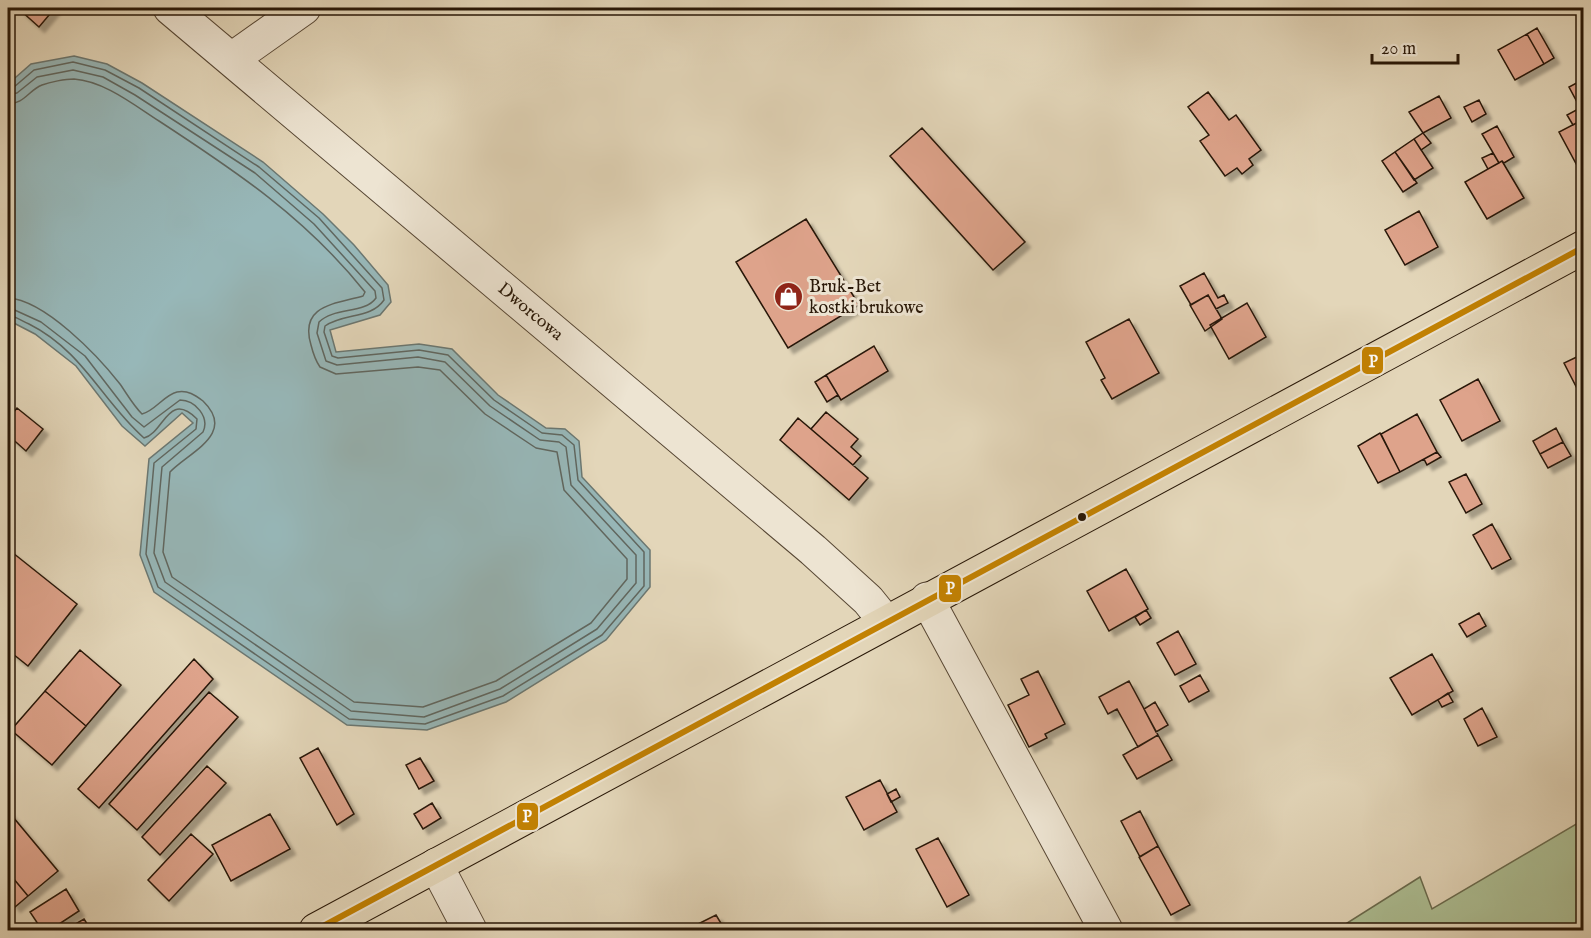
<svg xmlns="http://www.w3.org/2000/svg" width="1591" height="938" viewBox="0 0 1591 938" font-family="'IM FELL English',serif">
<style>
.green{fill:#adbf94;stroke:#6a6b4e;stroke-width:1.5}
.water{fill:#97b7b8;stroke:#6b7771;stroke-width:1.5}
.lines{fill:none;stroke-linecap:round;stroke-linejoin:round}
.shore{stroke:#606760;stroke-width:1.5}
.building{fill:#dea38b;stroke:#281707;stroke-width:1.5;filter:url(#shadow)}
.minor-casing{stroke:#574734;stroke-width:35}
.major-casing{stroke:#281707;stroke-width:35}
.minor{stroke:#ede4d2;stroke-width:33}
.major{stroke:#e3d6b9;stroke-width:33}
.bus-1-casing{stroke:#ede4d2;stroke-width:10}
.bus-1{stroke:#c38202;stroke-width:6}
.bus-dot{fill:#281707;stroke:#ede4d2;stroke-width:2}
.labels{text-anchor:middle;stroke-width:6;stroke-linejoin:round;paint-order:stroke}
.poi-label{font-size:18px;fill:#281707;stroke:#ede4d2;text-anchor:start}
.street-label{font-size:18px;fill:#281707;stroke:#ede4d2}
.line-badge{stroke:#ede4d2;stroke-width:2}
.badge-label{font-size:16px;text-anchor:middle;font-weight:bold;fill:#fff}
</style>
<defs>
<filter id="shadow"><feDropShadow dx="5.5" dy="5.5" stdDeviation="1.5" flood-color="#0004"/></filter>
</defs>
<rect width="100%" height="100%" fill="#e3d6b9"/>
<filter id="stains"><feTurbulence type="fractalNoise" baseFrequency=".00333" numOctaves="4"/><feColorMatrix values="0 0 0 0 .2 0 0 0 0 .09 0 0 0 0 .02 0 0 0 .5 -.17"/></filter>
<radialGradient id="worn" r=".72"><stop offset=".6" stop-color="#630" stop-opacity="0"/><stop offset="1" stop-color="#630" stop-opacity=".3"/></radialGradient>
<path class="green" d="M1583 820V930H1336L1420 877 1432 909Z"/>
<path class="water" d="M74 56 107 64 142 83 263 162 323 214 354 245 388 285 391 302 380 315 330 330 336 352 419 344 452 349 498 395 546 428 565 429 579 441 582 477 650 550V587L606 640 506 702 427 730 347 725 154 592 140 555 149 459 193 423 182 413 145 446 122 426 76 366 35 334 8 320V84L31 64Z"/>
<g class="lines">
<path class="shore" d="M8 88 14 87 34 70 73 62 105 70 139 88 259 167 319 218 382 288 384 300C371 319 344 313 325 326L324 332 332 356 338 358 419 350 448 355 494 400 542 433 562 435 574 445 578 480 644 552V586L602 635 503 696 425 724 349 719 158 587 146 554 154 463 196 429 197 419C168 390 164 433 144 438 102 401 83 351 29 324 22 321 15 316 8 315
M8 95 17 93 37 77 73 70 103 77 135 95 255 173 314 224 375 291 376 298C365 314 334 307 319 322L317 333 326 361 337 365 418 357 445 362 490 406 540 440 559 442 566 447 571 485 636 555V583L597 629 500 689 424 717 351 711 165 582 154 553 162 467 203 432C210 417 195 400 180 400L144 427 132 417 85 356 41 322 8 307
M8 104C24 104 29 90 42 85 50 82 65 79 74 79 104 81 134 105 159 121 237 172 306 218 365 292L363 296C335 304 299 305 311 345 313 353 315 360 320 367L336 374 418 367 440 370 485 414 536 448 557 452 564 490 627 559V579L591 623 496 681 423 707 354 702 172 577 163 552 170 472C189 452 237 434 203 401 195 395 188 390 177 392 164 395 155 411 142 414 133 405 127 394 120 384 98 356 45 300 8 298"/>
</g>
<path class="building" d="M22 8H55L39 27 20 10Z
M1537 28 1554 58 1544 64 1527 34Z
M1527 34 1544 64 1515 80 1498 50Z
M1584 79V115L1569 87Z
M1208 92 1229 120 1236 115 1261 150 1249 159 1253 165 1242 174 1237 168 1225 176 1200 141 1209 135 1188 107Z
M1439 96 1451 118 1423 133 1409 112Z
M1479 100 1486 114 1472 122 1464 107Z
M1580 108 1584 119 1573 125 1567 115Z
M1584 119V169L1580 171 1559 132Z
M1497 126 1514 157 1504 163 1502 161 1499 163 1482 134Z
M922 128 1025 242 993 270 890 156Z
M1423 133 1431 143 1421 150 1414 139Z
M1414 139 1433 168 1414 180 1395 152Z
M1395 152 1417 183 1403 192 1382 161Z
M1493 153 1499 163 1488 169 1482 158Z
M1502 161 1524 198 1487 219 1465 182Z
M1419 211 1438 247 1405 265 1385 230Z
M806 219 859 305 788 348 736 262Z
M1204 273 1218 298 1224 295 1228 303 1216 309 1208 295 1191 305 1180 286Z
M1208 295 1222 319 1205 331 1190 305Z
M1247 303 1266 337 1229 359 1210 325Z
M1129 319 1159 373 1112 399 1101 380 1105 378 1086 342Z
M874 346 888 371 841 400 826 375Z
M1583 354 1584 355V402L1564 363Z
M826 375 838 395 827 402 815 382Z
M1478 379 1500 421 1462 441 1440 400Z
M17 408 43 429 26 451 8 435V419Z
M826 412 858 439 851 447 861 456 853 465 811 429Z
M1417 414 1437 452 1400 472 1381 434Z
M798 418 868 478 849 500 780 440Z
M1556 428 1563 442 1540 454 1533 441Z
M1380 433 1400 472 1378 483 1358 446Z
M1563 442 1571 456 1548 468 1540 454Z
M1437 452 1441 457 1427 465 1424 459Z
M1466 474 1482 504 1466 513 1449 482Z
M1492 524 1511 559 1492 569 1473 535Z
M8 549 77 604 28 666 8 650Z
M1126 569 1148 609 1109 631 1087 591Z
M1146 610 1151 618 1140 625 1135 617Z
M1479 613 1486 626 1467 637 1459 624Z
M1178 631 1196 664 1175 675 1157 643Z
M80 650 121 685 86 726 45 691Z
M1432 654 1453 691 1412 715 1390 678Z
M194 659 213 679 99 808 78 789Z
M1038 671 1065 724 1045 734 1047 738 1029 747 1008 705 1029 695 1021 679Z
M1200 675 1209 691 1189 702 1180 686Z
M1129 681 1158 735 1138 747 1117 709 1108 714 1099 697Z
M45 691 86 726 52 765 11 730Z
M209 692 238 717 137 830 109 804Z
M1448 693 1453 702 1442 707 1438 700Z
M1155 702 1168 725 1156 732 1144 709Z
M1482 708 1497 737 1478 746 1464 719Z
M1158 735 1172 760 1137 779 1123 755Z
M318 748 354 814 337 825 300 758Z
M420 758 434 781 419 789 406 765Z
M207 766 226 783 160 855 142 837Z
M880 780 897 812 864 830 846 797Z
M896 789 900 797 891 802 887 794Z
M432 803 441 818 423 829 414 814Z
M8 811 58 871 28 896 8 872Z
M1140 811 1158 846 1140 857 1121 821Z
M270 814 290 849 231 881 212 845Z
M191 834 213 854 169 901 148 880Z
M938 838 969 895 947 907 916 849Z
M1158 846 1190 905 1171 915 1139 857Z
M8 872 28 896 15 907 8 898Z
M66 889 79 911 50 930H42L30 912Z
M716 915 725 930H686Z
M84 919 91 930H65Z"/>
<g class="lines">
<defs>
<path id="minor" d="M170 8 813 550 868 600 885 621
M232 59 304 8
M927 599 1106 930
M436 865 470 930"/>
<path id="major" d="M316 930 1584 247"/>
</defs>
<use href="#minor" class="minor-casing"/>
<use href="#major" class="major-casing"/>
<use href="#minor" class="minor"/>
<use href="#major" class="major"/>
<defs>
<path id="bus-1" d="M316 930 1584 247"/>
</defs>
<use href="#bus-1" class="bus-1-casing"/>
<use href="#bus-1" class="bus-1"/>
</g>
<defs>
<symbol id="shop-disc" viewBox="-11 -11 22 22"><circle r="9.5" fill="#8f2418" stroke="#ede4d2"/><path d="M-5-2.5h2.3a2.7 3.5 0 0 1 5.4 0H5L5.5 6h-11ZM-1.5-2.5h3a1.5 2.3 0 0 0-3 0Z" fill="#fff"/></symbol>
</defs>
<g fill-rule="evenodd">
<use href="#shop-disc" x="772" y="280" width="33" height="33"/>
</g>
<circle class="bus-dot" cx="1082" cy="517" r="5"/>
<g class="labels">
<g class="poi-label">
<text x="809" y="292">Bruk-Bet<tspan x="809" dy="21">kostki brukowe</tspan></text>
</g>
<g class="street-label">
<text transform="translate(531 311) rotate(40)" y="6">Dworcowa</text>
</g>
</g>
<g class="line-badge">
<rect x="1361" y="346" width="23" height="29" rx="6" fill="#c38202"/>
<rect x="938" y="574" width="24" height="29" rx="6" fill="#c38202"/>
<rect x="516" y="802" width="23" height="29" rx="6" fill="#c38202"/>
</g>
<g class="badge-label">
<text x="1373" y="367">P</text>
<text x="950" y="594">P</text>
<text x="527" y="822">P</text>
</g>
<rect width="1591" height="938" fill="none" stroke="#e3d6b9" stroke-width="30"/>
<rect x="9" y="9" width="1573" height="920" fill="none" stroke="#281707" stroke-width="3"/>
<rect x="15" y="15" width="1561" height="908" fill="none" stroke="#281707" stroke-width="1.5"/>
<path d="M1372 54v9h86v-9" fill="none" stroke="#281707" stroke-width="3"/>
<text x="1381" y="54" font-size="18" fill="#281707" stroke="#ede4d2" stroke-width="4.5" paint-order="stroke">20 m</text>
<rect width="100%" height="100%" filter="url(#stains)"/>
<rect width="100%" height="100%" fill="url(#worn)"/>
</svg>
